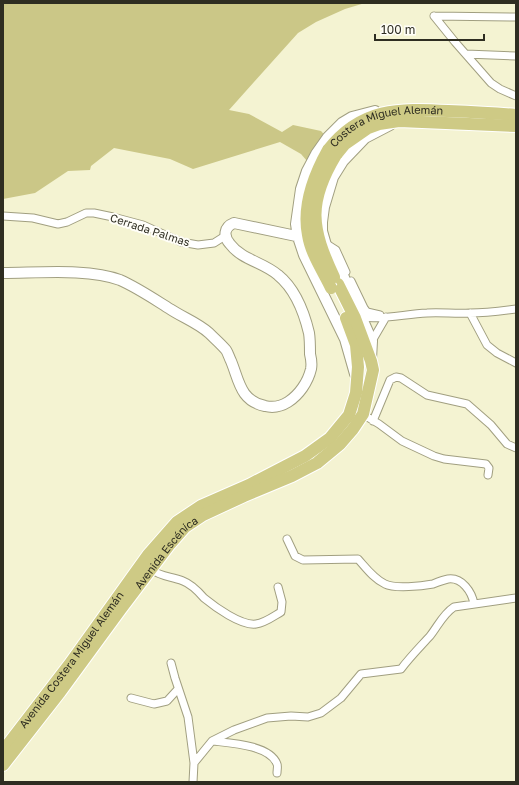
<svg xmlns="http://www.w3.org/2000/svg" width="519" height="785" viewBox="0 0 519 785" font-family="'Golos Text',sans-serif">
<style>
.green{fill:#cbc787}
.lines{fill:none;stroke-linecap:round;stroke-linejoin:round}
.street-casing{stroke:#a19f80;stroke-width:9}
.secondary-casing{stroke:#a19f80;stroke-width:12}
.primary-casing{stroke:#fff;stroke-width:14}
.street{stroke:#fff;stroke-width:7}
.secondary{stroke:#fff;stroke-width:10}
.primary{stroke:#ceca85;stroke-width:12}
.primary-bridge-casing{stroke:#fff;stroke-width:14;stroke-linecap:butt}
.primary-bridge{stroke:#ceca85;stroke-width:12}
.labels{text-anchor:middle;stroke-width:4;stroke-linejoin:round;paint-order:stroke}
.street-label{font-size:11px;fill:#2e2d21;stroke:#fffef8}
</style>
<rect width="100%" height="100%" fill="#f4f3d2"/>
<path class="green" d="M3 3H365L345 9 316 22 298 33 229 110 249 114 282 132 293 125 321 131 330 141 314 169 301 154 280 142 193 169 170 159 114 148 91 166 90 170 68 171 35 193 3 199Z"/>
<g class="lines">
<defs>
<path id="street" d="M434 16 455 42 491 83 500 89 516 96
M434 16 516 17
M466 54 516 56
M3 216 33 218 58 224 67 222 86 213H94L113 217 143 225 181 242 198 245 214 243 225 236
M325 243 336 250 346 272
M351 281 364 308 367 312 380 315
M470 313 487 345 497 353 516 363
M362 317C383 320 405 314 427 313 441 312 456 314 470 313 485 313 501 311 516 309
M372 341 386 317
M369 418 379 424 402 441 434 456 444 459 486 464 489 468 488 475
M373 421 390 380 396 377 401 378 427 395 467 404 491 425 507 444 516 448
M287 539 295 556 303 560 358 559C366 568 374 579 385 584 395 589 422 586 433 584 438 582 443 580 448 579 462 577 472 592 474 604
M151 569C160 577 171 576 183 581 191 584 198 591 204 598 215 607 241 626 256 624 265 623 274 616 281 612L282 602 278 587
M171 663 175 678 188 717 194 763
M131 698 154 704 167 701 178 689
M213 741C230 743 270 745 277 764 278 766 277 770 277 773
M193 782 194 763 212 741 234 730 267 718 291 716 308 717 321 713 341 698 361 674 401 669C410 657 420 647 430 636 438 626 443 614 454 607L516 598"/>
<path id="secondary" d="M3 273C37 273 89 268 120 280 138 288 154 299 170 309 182 317 198 323 209 333 214 338 221 344 226 350 228 353 229 357 231 361 239 380 240 401 265 406 273 408 280 407 288 402 299 395 308 382 311 369 312 364 311 358 310 354 310 347 310 339 309 333 304 312 294 288 278 275 263 262 242 260 230 244 223 236 224 227 234 223L315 240
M371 359 372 341 342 273 326 245 322 231V222L324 207 333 177 343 161 365 138 390 125
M355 374 345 339 304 255 298 237 296 224 301 189 307 171 316 154 328 137 342 123 352 117 375 111"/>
<g id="primary">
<path id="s1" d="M328 150C361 108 399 108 448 111 471 112 493 113 516 115"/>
<path d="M336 155 345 144 368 128 379 124 399 121 516 126"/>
<path id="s2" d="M3 751 69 665 148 555 177 522 201 506 249 485 305 456 330 438 349 415 356 393 358 367 356 345 346 318"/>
<path id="s3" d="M3 765 60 692 120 610 170 544 185 527 203 515 244 496 292 476 317 463 340 444 353 429 363 414 373 370 371 361 355 318 338 284"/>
</g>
</defs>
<use href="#street" class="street-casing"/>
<use href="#secondary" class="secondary-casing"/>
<use href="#primary" class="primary-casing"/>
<use href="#street" class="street"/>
<use href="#secondary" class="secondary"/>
<use href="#primary" class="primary"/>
<defs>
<path id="primary-bridge" d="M328 150C314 175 302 205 308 235 311 254 323 271 331 288
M334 277C311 228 307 203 336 155"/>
</defs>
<use href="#primary-bridge" class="primary-bridge-casing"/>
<use href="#primary-bridge" class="primary-bridge"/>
</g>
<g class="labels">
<g class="street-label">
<text dy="4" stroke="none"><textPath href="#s1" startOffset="67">Costera Miguel Alemán</textPath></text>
<text transform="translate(150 230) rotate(18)" y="4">Cerrada Palmas</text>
<text dy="4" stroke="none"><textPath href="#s3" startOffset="268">Avenida Escénica</textPath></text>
<text dy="4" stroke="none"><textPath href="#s2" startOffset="114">Avenida Costera Miguel Alemán</textPath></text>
</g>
</g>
<rect width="519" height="785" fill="none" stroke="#2e2d21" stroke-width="8"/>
<path d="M375 34v6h109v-6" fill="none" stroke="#2e2d21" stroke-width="2"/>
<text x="381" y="34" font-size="12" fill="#2e2d21" stroke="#fffef8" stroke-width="3" paint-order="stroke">100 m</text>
</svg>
